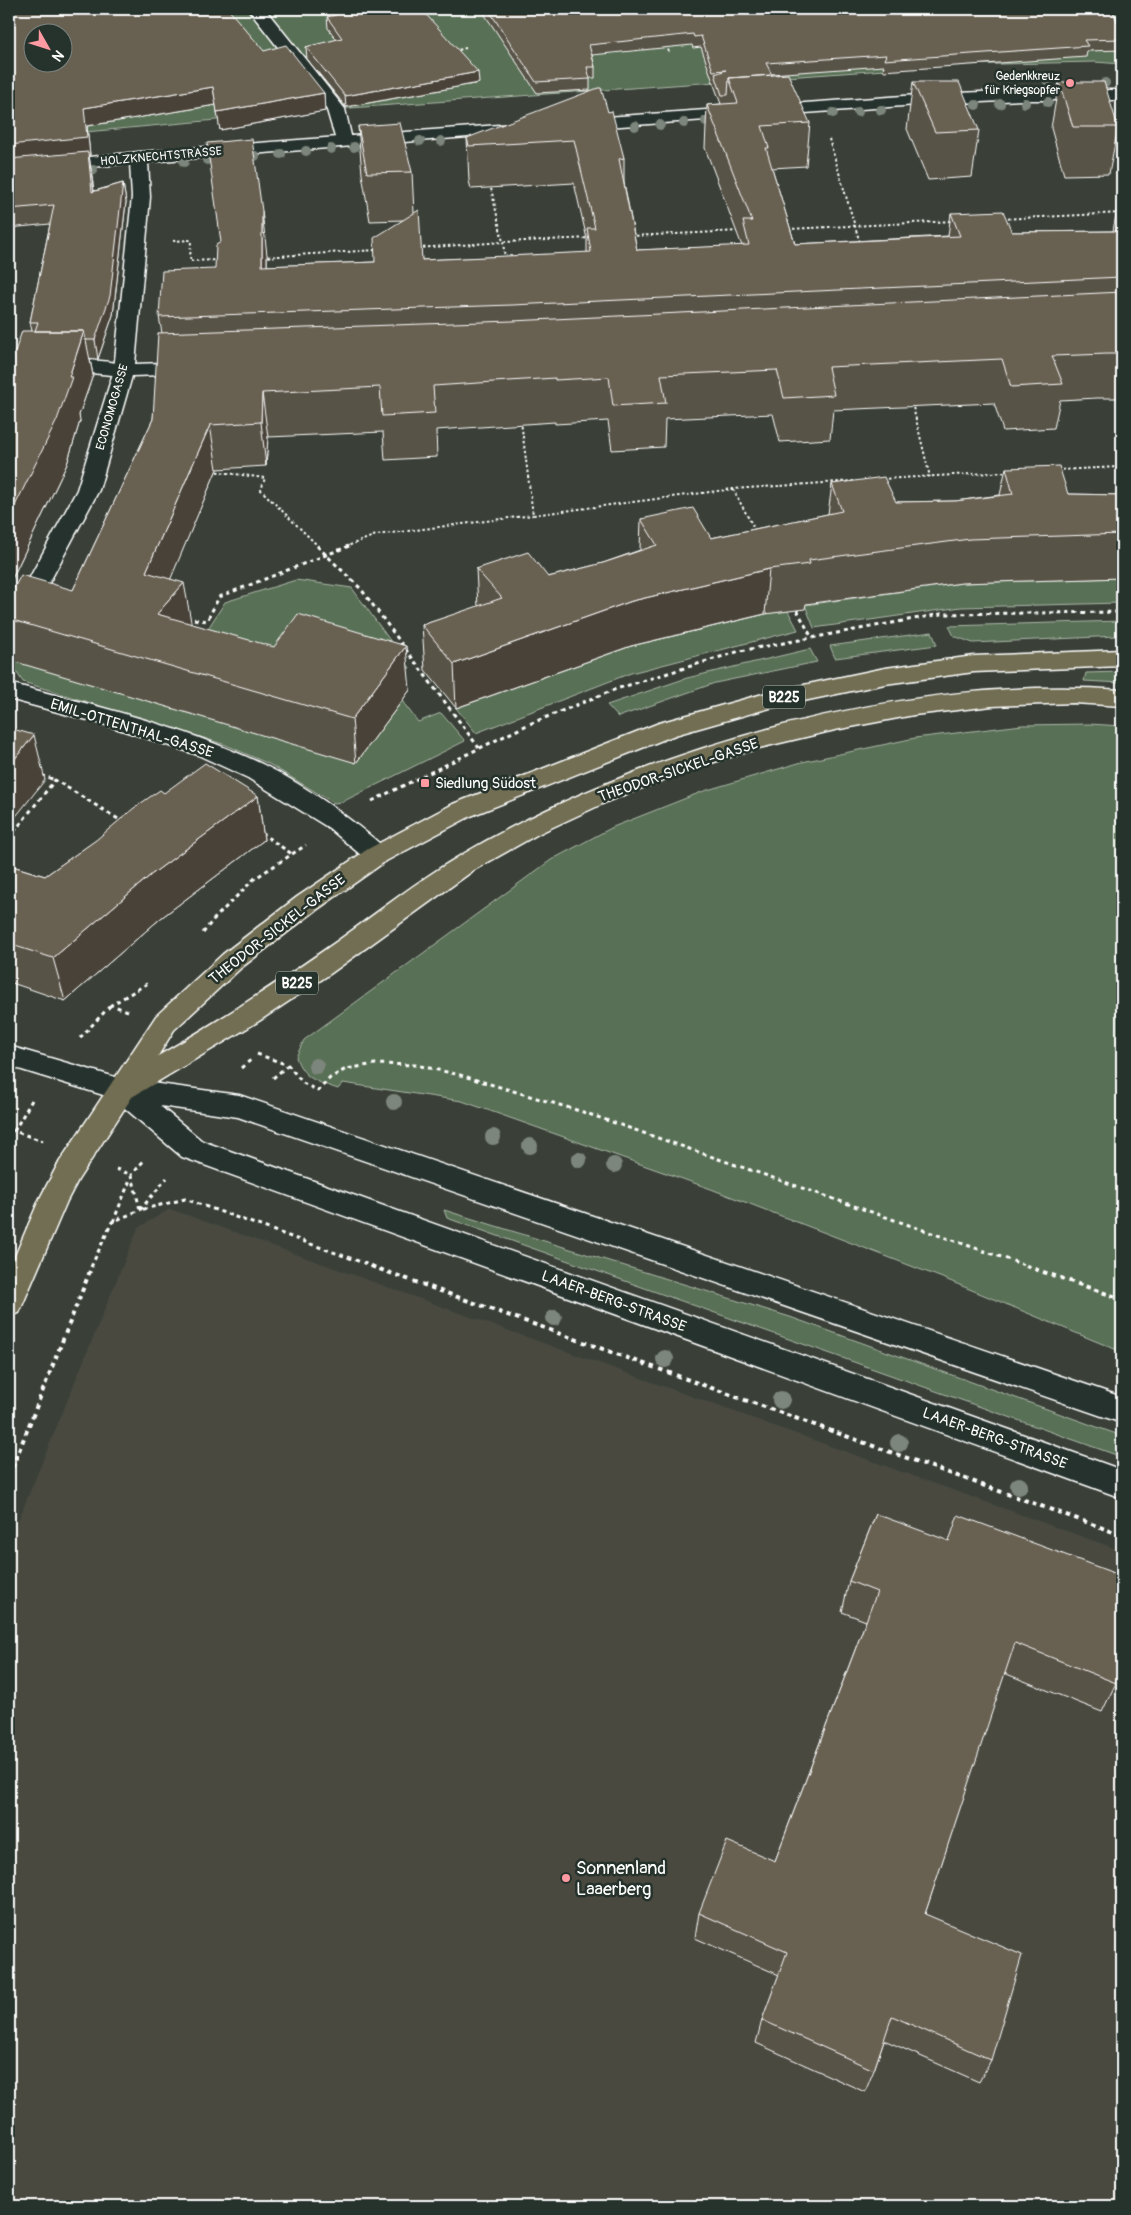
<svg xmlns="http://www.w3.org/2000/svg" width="1131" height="2215" viewBox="0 0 1131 2215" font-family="Pangolin,sans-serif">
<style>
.built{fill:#484a40}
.green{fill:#597055;stroke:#acb8aa;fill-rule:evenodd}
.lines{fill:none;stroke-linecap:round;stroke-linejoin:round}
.service-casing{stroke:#fff;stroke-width:3}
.minor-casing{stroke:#fff;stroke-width:3}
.secondary-casing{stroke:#fff;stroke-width:3}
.primary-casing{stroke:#fff;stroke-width:3}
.path-far2{stroke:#fff;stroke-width:2;stroke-dasharray:2.5 2.5;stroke-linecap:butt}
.path-far1{stroke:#fff;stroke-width:3;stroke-dasharray:4 4;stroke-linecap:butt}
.path{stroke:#fff;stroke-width:4;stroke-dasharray:4.5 4.5;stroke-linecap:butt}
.service{fill:#26332d;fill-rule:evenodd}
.minor{fill:#26332d;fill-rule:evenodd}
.secondary{fill:#26332d;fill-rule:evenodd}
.primary{fill:#726e52;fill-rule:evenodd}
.tree{fill:#7d867b}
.wall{fill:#595346;stroke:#fff}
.shaded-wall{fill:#494339;stroke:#fff}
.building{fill:#686051;stroke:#fff;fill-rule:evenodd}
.poi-dot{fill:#ff9aa2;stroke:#26332d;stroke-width:2}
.labels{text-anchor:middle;stroke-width:5;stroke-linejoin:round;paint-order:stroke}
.far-poi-label{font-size:12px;fill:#fff;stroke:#26332d;text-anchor:end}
.far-street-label{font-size:12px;fill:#fff;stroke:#26332d}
.shield{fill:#26332d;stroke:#bec2c0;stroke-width:1}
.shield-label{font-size:14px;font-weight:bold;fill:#fff}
.street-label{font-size:15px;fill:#fff;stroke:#26332d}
.poi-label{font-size:15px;fill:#fff;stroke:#26332d;text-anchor:start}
.near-poi-label{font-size:18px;fill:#fff;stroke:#26332d;text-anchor:start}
</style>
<rect width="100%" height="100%" fill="#3a4038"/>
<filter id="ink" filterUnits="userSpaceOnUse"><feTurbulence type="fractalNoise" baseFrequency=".02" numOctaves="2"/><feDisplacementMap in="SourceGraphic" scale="10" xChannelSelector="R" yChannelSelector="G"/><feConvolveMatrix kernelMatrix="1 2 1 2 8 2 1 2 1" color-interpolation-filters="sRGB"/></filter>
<g filter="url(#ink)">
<path class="built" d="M170 1209 1122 1551V2206H9V1543L138 1228Z"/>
<path class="green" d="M9 9H1122V64L1095 62 955 65 336 109 9 139ZM32 32H62V62H32Z
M1122 578V603L961 607 814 628 805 605 962 583Z
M296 580 352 588 410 668 342 691 207 630 225 602Z
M40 601 390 685 418 722 441 713 465 741 342 802 334 803 269 764 226 745 23 682 11 664Z
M787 609 798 630 631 673 476 733 456 708 631 646Z
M1122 621V634L1117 636 973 643 954 636 949 626Z
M932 632 937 645 835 658 830 646Z
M810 649 817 662 715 683 618 717 607 705 687 678Z
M1122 672V683L1084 681 1086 673Z
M1089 724 1122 726V1352L945 1279 711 1189 462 1101 343 1083 338 1089C318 1082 303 1079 296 1057L304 1040 551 860 613 827 704 791 802 762 915 738 1022 725Z
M444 1210 790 1317 1122 1436V1457L447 1218Z"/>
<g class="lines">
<defs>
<path id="service" d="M248 9H265L345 109 352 140 349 144 343 145 337 144 327 110Z
M9 361C49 361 92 356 131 366L134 370 131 374 124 376 90 373H9Z"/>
<path id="minor" d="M1023 90H1122V100H1023L917 105 578 129 572 128 569 124 572 120 578 119 917 95Z
M526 123 532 124 535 128 532 132 148 162 150 197 135 364 194 362 201 364 204 368 201 372 194 374 132 376 99 490 20 637 17 642 9 644V616L77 490 114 370 132 197 130 163 9 176V165L139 152Z
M9 683C95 706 184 726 264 765 308 787 349 817 386 849L390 855 386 861 377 864 368 861 329 828 248 778 198 755 106 725 9 699Z"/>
<path id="secondary" d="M9 1046 122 1079 239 1095 1122 1397V1423L238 1117 160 1106 202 1141 1122 1470V1498L182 1157 113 1098 9 1066Z"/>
<path id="primary" d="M1122 650V666L974 672 885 684 770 708 675 735 471 816 386 861 315 911 241 968 174 1030 158 1056C219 1021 278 983 336 942 376 914 415 882 458 857 643 747 907 674 1122 690V706L1074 703 992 706 914 715 835 730 759 748 686 771 611 800 540 833 474 870 330 974 259 1021 132 1097 78 1180 67 1201 19 1313 9 1316V1270L39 1200 58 1164 156 1016 223 954 297 897 368 849 453 804 659 723 770 692 885 668 974 656Z"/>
</defs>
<use href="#service" class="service-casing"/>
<use href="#minor" class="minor-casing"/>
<use href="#secondary" class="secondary-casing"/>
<use href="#primary" class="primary-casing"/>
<path class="path-far2" d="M666 45 669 52
M454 51 466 48
M829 139 860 243
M490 184 503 242 590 238
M1003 219 1122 213
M788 229 954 221
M631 236 740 231
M173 241 191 240 190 261 217 260
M418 248 503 242 505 258
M263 257 377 250
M912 403 930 477
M521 421 533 515 733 489 854 481
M1057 470 1118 467 1122 498
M212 471 265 478 261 490 319 547
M882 479 1008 472
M733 489 756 532
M345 547 376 535 533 515"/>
<path class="path-far1" d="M317 546 361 589 479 748
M797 610 812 638
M186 618 207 621 219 597 349 546
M41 775 55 780
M372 801 527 725 616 689 740 651 941 614 1122 612
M261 833 292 854
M9 838 55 780 123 822
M203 933 213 920 254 879 306 845
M128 1011 111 1005 150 982
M80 1038 111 1005
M257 1054 288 1065 303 1083 318 1091 330 1078 346 1069 375 1064 416 1065 460 1075 583 1112 1030 1267
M241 1068 252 1059
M273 1078 288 1065
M32 1100 14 1131 43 1141
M116 1169 132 1175 140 1210 185 1199 375 1267
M113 1222 132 1175 145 1159
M91 1267 112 1222 140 1210 167 1178"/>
<path class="path" d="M371 1266 1122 1535
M1026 1266 1122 1299
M9 1476 92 1266"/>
<use href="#service" class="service"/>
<use href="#minor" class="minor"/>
<use href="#secondary" class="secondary"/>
<use href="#primary" class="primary"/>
</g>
<g class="tree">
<circle cx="1048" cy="82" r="5"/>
<circle cx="1105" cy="83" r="5"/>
<circle cx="1048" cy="102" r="5"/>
<circle cx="1025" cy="103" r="5"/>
<circle cx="1000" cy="104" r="5"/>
<circle cx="976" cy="105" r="5"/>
<circle cx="881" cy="110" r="5"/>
<circle cx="858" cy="112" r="5"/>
<circle cx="833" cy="113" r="5"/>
<circle cx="706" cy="121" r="5"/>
<circle cx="684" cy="123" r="5"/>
<circle cx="660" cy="125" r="5"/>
<circle cx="635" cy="126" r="5"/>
<circle cx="420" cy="141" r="5"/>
<circle cx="441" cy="141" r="5"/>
<circle cx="354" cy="147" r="5"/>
<circle cx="331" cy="149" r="5"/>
<circle cx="306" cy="151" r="5"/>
<circle cx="281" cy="154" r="5"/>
<circle cx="255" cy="156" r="5"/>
<circle cx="207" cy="160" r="5"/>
<circle cx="184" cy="162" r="5"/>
<circle cx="93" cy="170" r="5"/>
<circle cx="316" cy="1066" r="8"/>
<circle cx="394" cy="1102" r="8"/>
<circle cx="493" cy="1137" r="8"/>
<circle cx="530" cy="1146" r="8"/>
<circle cx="579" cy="1160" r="8"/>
<circle cx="614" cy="1165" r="8"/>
<circle cx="554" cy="1318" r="8"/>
<circle cx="665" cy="1359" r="9"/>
<circle cx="781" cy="1400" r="9"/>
<circle cx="899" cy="1443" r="9"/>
<circle cx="1019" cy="1486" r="9"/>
</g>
<path class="wall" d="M9 9 264 51 324 93 325 111 220 130 216 105 87 126 90 155H89L94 191 123 183 126 202 113 315 98 359H90L93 375 79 415 80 421 67 464 9 585V369L32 331 30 322 50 224 9 228Z
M322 9H372L376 14 479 83 346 107 307 59 306 47 337 40 328 28 327 17 329 16Z
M481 9H1112L1122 33V50L1087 51 1086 57 883 71 884 66 771 74 810 123 806 166 772 168 795 244 948 236 951 213 1012 232 1113 231 1117 209H1122V398H1097L1060 400 1054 428 1003 431 994 403 833 410 830 439 780 442 773 414 665 419 664 447 612 450 608 421 555 424V422L436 430 437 457 385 460 383 432 268 437 266 466 217 469 170 579 191 624 410 690 356 763 9 660V597L73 590 153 419 162 333 159 317 215 269 267 255V266L375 262 403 220 370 221 362 174 358 126 412 172 414 213 422 260 587 253V239L574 183 471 189 469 181 467 138 608 112 624 158V182L637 250 742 246 705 148 707 105 721 104 714 85V82H713L701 47 693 48 692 45 592 55 595 67V78H590V90L537 93Z
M913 82 979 130 972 177 928 180 907 129Z
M1059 82 1118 127 1109 174 1064 175 1051 128Z
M1006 468 1068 494 1122 495V578L962 583 806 604 805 609 765 614 631 646 456 708 425 670 422 625 478 607 476 569 548 577 603 563 640 550 641 519 711 538 828 514 832 484 896 502 955 501 1000 495Z
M164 793 258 796 264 840 161 918 65 1001 9 982V865L45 876Z
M876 1514 1116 1683 1102 1712 1004 1673 925 1914 991 2060 979 2082 884 2040 874 2070 865 2092 756 2043 762 2020 779 1975 695 1938 699 1913 775 1861 866 1621 842 1612 849 1581Z"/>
<path class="shaded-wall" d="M478 72 479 83 346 107 345 96Z
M213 87 216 105 87 126 90 155H89L91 170 96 210 9 164V145L84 108Z
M324 93 325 111 220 130 217 112Z
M123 183 126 202 113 315 98 359 95 340Z
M262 211 267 255V310L262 266Z
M84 331 93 375 79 415 80 421 67 464 9 585V518L69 377Z
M262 393 268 437 266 466 261 422Z
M210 425 217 469 155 616 146 572Z
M769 569 765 614 631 646 456 708 454 664 632 601Z
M184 583 192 627 157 614Z
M406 646 410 690 356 763 352 719Z
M34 735 45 780 9 825V766Z
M258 796 264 840 161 918 65 1001 53 958 152 874Z"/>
<path class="building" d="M9 9H228L264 51 286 45 324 93 217 112 213 87 84 108 87 137 9 145ZM32 32H62V62H32Z
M331 9H372L376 14 407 9H421L478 72 345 96 306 47 342 38 327 17 336 15Z
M488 9H1112L1122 33V39L1084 40 1088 46 884 60 886 55 766 63 772 75 729 78 728 95H722L715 74 726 70 713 71 701 36 694 37 693 34 589 45 595 67H587L590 79 536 82Z
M788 74 810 123 762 126 769 148H766L795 244 960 236 951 213 1003 211 1012 232 1121 231 1117 209H1122V277L512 305 159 317 162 271 215 269 216 245 221 242 207 143 252 139 262 211V266L375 262 374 238 419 210 422 260 591 252 587 228H595L574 140 469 146 467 138 598 88H601L608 112 612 111 624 158 619 159 637 250 749 245 743 221H752L707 105 738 103 729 78Z
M913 82H959L979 130 935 132Z
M1059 82H1104L1118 127H1073Z
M400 123 412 172 367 173 358 126Z
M88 152 92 192 123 183 110 296 95 340H86L84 331H35L38 322H30L54 205 9 209V159Z
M1122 292V354H1107L1052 356 1063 384 1011 387 1002 359 828 367 834 395 784 398 777 370 661 375 666 403 613 406 609 377 555 380V378L433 386 435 413 382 416 380 387 262 393 261 422 210 425 146 572 184 583 157 614 274 647 298 614 406 646 352 719 9 619V597L21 575 73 590 153 419 158 333 512 321Z
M22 331H84L69 377H72L57 420 9 518V369Z
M1059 466 1068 494 1122 495V534L970 539 809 560 810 564 769 569 632 601 454 664 422 625 502 598 476 569 528 552 548 577 603 563 657 545 641 519 693 508 711 538 842 511 832 484 884 477 896 502 955 501 1013 494 1006 468Z
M9 728 34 735 9 766Z
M205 763 258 796 152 874 53 958 9 944V865L45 876 96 840 134 808 160 790 164 793Z
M876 1514 949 1541 958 1515 1122 1576V1661L1116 1683 1015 1643 925 1914 1022 1955 991 2060 892 2016 874 2070 762 2020 787 1952 699 1913 727 1841 775 1861 877 1592 849 1581Z"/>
</g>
<g class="poi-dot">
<circle cx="1070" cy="83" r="5"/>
<rect x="420" y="778" width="10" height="10" rx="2.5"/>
<circle cx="566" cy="1878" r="5"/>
</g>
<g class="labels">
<g class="far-poi-label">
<text x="1060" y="80">Gedenkkreuz<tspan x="1060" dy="14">für Kriegsopfer</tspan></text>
</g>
<g class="far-street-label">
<text transform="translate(161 156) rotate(-5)" y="4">HOLZKNECHTSTRASSE</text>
<text transform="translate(112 407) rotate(-74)" y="4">ECONOMOGASSE</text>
</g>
<g class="shield">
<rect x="763" y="685.5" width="42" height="23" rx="4"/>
<rect x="276" y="971.5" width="42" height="23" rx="4"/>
</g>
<g class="shield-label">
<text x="784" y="702">B225</text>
<text x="297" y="988">B225</text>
</g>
<g class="street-label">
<text transform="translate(132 728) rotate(17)" y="5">EMIL-OTTENTHAL-GASSE</text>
<text transform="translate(678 770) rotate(-19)" y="5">THEODOR-SICKEL-GASSE</text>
<text transform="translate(277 929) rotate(-38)" y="5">THEODOR-SICKEL-GASSE</text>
<text transform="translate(614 1301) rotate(20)" y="5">LAAER-BERG-STRASSE</text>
<text transform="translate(995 1438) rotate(20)" y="5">LAAER-BERG-STRASSE</text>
</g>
<g class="poi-label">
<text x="435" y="788">Siedlung Südost</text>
</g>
<g class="near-poi-label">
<text x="576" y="1874">Sonnenland<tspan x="576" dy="21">Laaerberg</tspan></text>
</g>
</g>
<rect width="1131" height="2215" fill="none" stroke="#26332d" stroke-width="30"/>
<rect x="15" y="15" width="1101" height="2185" fill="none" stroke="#fff" stroke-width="2" filter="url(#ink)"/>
<g transform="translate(48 48) rotate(129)"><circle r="24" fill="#26332d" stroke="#7d8581"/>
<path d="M0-4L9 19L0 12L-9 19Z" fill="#ff9aa2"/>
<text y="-8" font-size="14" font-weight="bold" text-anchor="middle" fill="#ffffff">N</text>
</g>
</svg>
